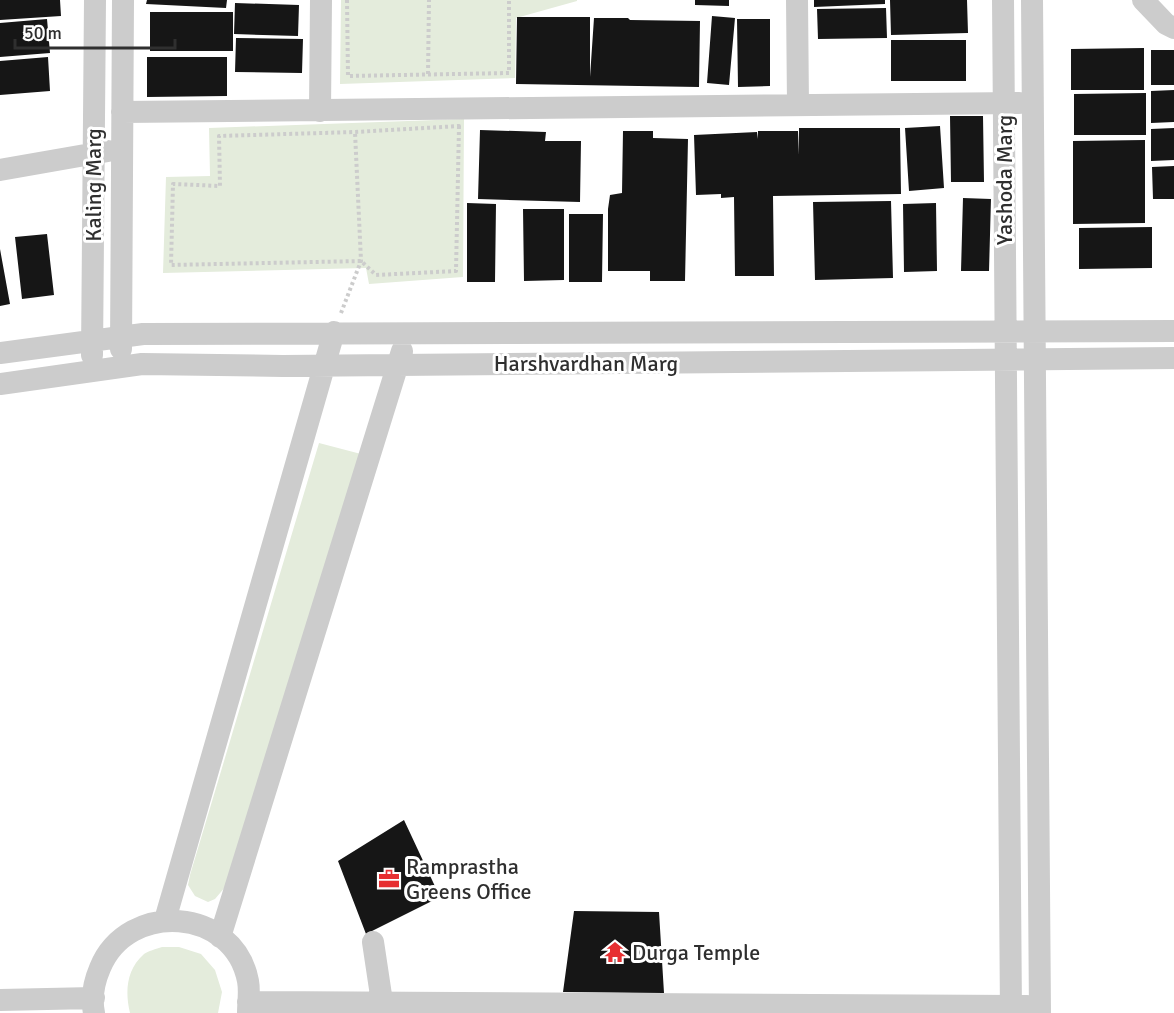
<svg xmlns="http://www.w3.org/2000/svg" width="1174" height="1013" viewBox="0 0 1174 1013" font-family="Signika,sans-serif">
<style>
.green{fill:#e4ecdc}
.building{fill:#161616}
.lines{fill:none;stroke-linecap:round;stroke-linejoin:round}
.path{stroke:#ccc;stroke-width:4;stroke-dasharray:3 3;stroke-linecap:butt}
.minor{stroke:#ccc;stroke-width:22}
.labels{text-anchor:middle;stroke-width:6;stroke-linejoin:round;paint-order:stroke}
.street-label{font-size:22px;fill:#2f2f2f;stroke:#fff}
.poi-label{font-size:22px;fill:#2f2f2f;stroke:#fff;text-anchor:start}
</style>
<rect width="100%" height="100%" fill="#fff"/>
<path class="green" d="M341 0H577V1L516 18 515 78 340 84Z
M464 119 463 277 369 284 366 268 163 273 166 177 210 176 209 128Z
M319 443 361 454 226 886 215 899 208 902 195 896 188 885 190 875Z
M162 947H179L201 954 215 970 222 992 218 1013H130C125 992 126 970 144 954 148 951 156 949 162 947Z"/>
<path class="building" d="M0 0H60L61 16 0 20Z
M147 0H227L226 8 146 4Z
M695 0H729V6L695 5Z
M814 0H885V4L814 7Z
M890 0H967L968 33 891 35Z
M235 3 299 5 298 36 234 34Z
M886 8 887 38 818 39 817 9Z
M150 12H233V51H150Z
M712 16 735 18 729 85 707 83Z
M517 17H590V77L594 18H628L630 20 700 21 699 87 516 84Z
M47 19 50 53 0 57V23Z
M737 19H770V86L738 87Z
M236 38 303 39 302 73 235 72Z
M891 40H966V81H891Z
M1144 48V90H1071V49Z
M1151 50H1174V85H1151Z
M48 57 50 91 0 95V61Z
M147 57H227V96L147 97Z
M1174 90V122L1151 123V91Z
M1146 93V135H1074V94Z
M950 116H983L984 182H951Z
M940 126 944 188 909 191 905 128Z
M799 128H900L901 194 773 196 774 276H735L734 197 721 198V194L696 195 694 135 757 132 758 139V131H798L799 155Z
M1174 128V160L1151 161V129Z
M480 130 546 132 545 141H581L580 202 478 199Z
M623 131H653V138L688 139 685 281H650V271H608V209L610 195 622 193Z
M1145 140V223L1073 224V141Z
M1174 166V199H1153L1152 167Z
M963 198 991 199 989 271H961Z
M891 201 893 278 815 280 813 202Z
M467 203 496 204 495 282H467Z
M936 203 937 271 904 272 903 204Z
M523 209H564V280L524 281Z
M569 214H603L602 282H569Z
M1152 227V268L1079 269V228Z
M47 234 54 295 22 299 15 237Z
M0 249 10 304 0 306Z
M404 820 440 897 366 934 338 861Z
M574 911 659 912 664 993 563 992Z"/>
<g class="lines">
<path class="path" d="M347 0 348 76 509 73V0
M428 74 429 0
M459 126 456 271 376 275 361 261 171 265 173 184 220 186 219 136 355 132Z
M341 313 361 261 355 132"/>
<path class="minor" d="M797 0 798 105
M1003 0 1011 1013
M1032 0 1040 1013
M1143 0 1166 24 1174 28
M320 111 321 0
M122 112 1019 103
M0 170 108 151
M121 349 123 0
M0 353 143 334 1174 331
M92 355 95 0
M0 384 142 364 283 366 1174 358
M165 920 334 332
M220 937 402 351
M373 942 382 1002
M0 1000 94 998
M248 1002 1027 1006
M94 1013C91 998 94 982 100 968 128 900 234 907 248 981 250 991 248 1003 248 1013"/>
</g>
<defs>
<symbol id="office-bare" viewBox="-9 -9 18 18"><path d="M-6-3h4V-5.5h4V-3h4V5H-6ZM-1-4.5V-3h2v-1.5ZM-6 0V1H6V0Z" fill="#e72f31" stroke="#fff" stroke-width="2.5" paint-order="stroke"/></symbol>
<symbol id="temple-bare" viewBox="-9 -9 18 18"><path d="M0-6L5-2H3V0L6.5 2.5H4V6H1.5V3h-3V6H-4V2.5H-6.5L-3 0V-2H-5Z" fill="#e72f31" stroke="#fff" stroke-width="2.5" paint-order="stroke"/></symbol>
</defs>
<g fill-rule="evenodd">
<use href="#office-bare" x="374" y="864" width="30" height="30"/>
<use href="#temple-bare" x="600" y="937" width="30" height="30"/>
</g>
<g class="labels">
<g class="street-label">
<text transform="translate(1004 180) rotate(-90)" y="8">Yashoda Marg</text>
<text transform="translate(93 185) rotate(-90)" y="8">Kaling Marg</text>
<text x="586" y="371">Harshvardhan Marg</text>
</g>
<g class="poi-label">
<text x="406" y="874">Ramprastha<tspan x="406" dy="25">Greens Office</tspan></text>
<text x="632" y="960">Durga Temple</text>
</g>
</g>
<path d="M15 39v9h160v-9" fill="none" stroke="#2f2f2f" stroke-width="3"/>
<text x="24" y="39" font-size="18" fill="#2f2f2f" stroke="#ffffff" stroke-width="4.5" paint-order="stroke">50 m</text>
</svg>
